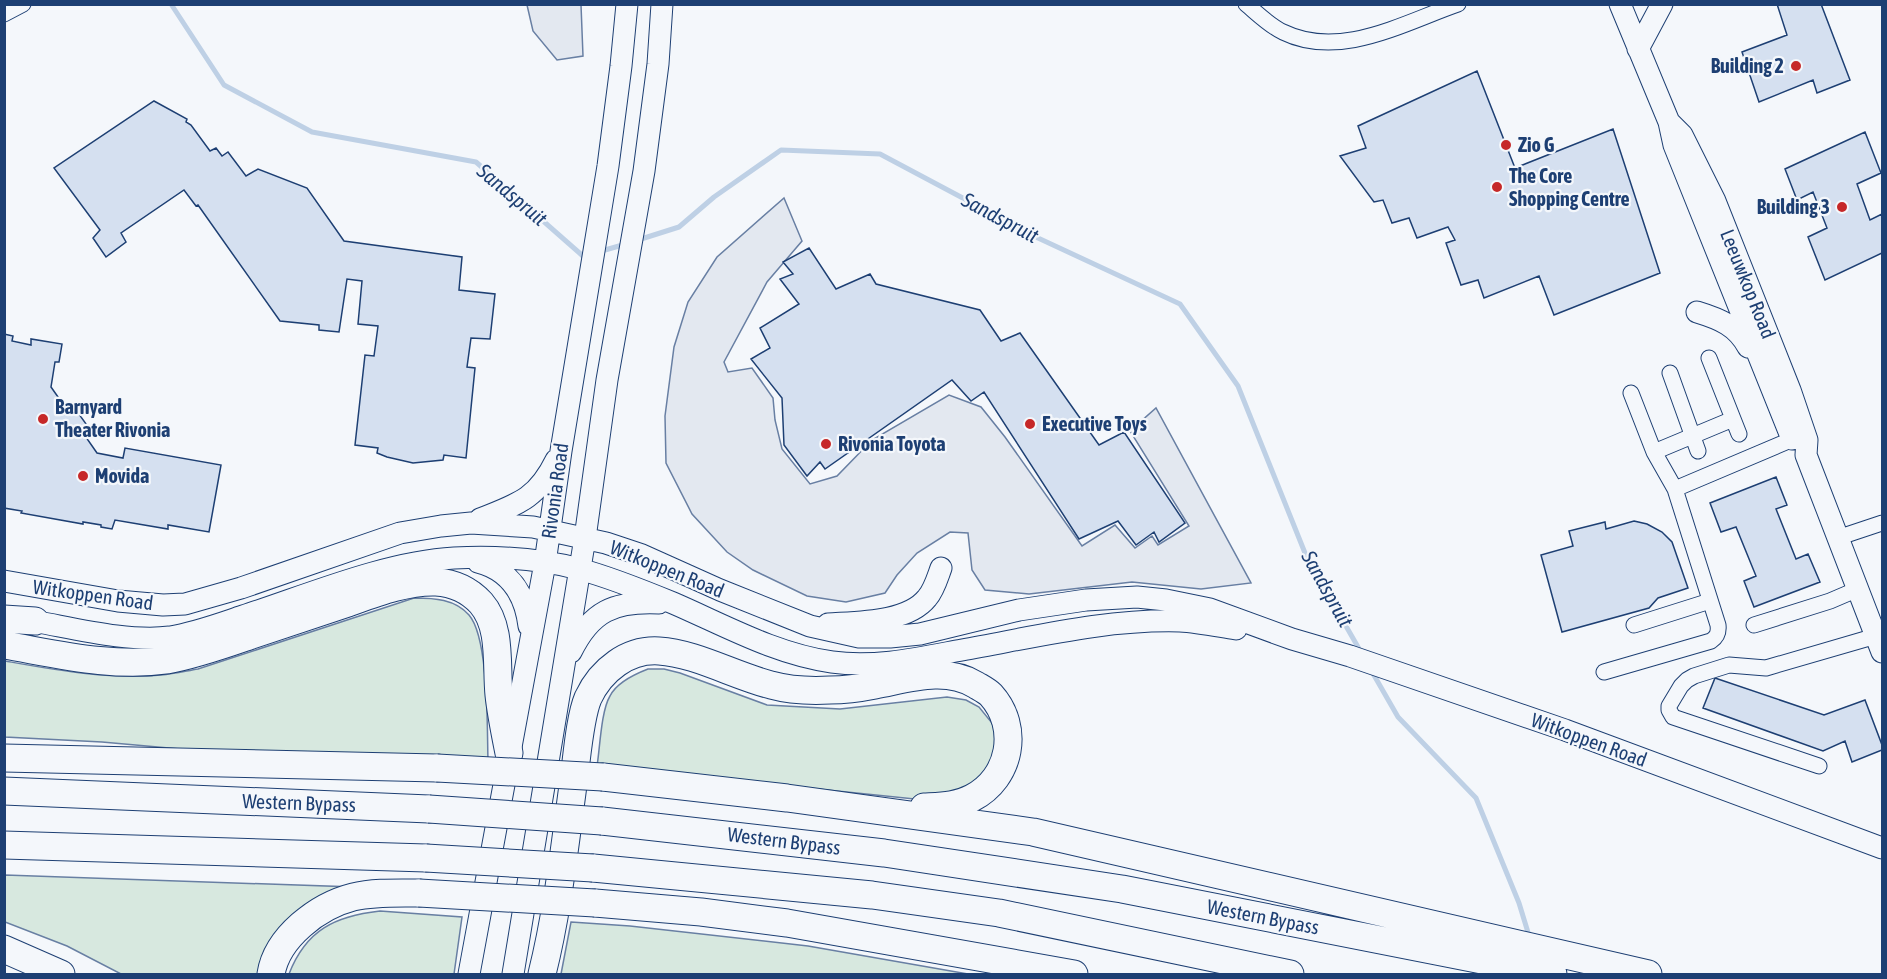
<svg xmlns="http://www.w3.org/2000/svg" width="1887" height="979" viewBox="0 0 1887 979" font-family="'Asap Condensed',sans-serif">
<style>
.green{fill:#d7e8df;stroke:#687fa3;stroke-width:1.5}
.parking{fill:#e3e8f0;stroke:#687fa3;stroke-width:1.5}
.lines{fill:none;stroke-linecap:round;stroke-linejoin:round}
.stream{stroke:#bed0e5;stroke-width:5}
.building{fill:#d5e0f0;stroke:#1d3f73;stroke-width:1.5}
.street-casing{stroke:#1d3f73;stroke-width:17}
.secondary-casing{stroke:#1d3f73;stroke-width:23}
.highway-casing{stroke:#1d3f73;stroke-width:29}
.street{stroke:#f4f7fb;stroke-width:15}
.secondary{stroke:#f4f7fb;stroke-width:21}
.highway{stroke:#f4f7fb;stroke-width:27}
.highway-bridge-casing{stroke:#1d3f73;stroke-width:29;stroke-linecap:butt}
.highway-bridge{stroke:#f4f7fb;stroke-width:27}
.poi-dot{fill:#c62828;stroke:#f4f7fb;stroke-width:2}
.labels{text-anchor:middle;stroke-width:4.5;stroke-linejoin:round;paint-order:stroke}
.poi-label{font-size:20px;font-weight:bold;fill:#1d3f73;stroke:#f4f7fb;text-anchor:start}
.street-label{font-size:20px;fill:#1d3f73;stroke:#f4f7fb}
.water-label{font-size:21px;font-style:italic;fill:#1d3f73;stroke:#f4f7fb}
</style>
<rect width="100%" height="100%" fill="#f4f7fb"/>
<path class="green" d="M414 598C434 598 455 599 469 615 489 638 487 729 488 761L247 755 102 742 5 737V661C56 670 109 680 161 675 174 674 186 671 198 669Z
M648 669H664L680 673 767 705 840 709 947 697 966 700 979 707 992 723 998 740 989 780 934 801 597 766C600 748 601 711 610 696 617 682 635 674 648 669Z
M5 875 354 887 268 948 258 974H121L67 946 5 922Z
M380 911 462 917 454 974H289C306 930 335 916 380 911Z
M571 922 630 926 808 946 968 974H561Z"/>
<path class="parking" d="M527 5H581L583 56 557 60 533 31Z
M784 198 802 241 767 282 724 362 728 372 752 368 773 398 775 420 782 449 810 484 837 476 872 440 949 395 981 407 1005 437 1082 546 1115 525 1135 548 1152 536 1158 545 1189 526 1130 431 1156 408 1251 583 1201 589 1132 582 1029 594 985 590 972 570 968 533 950 532 917 553 897 575 885 593 846 602 807 596 753 570 727 552 692 514 666 463 665 416 674 347 688 302 717 257Z"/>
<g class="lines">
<path class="stream" d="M171 4 224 85 312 132 476 162 584 257 586 256
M638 240 679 227 714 197 781 150 880 154 1038 238 1180 304 1238 386 1307 558 1362 654
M598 252 626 244
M1371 670 1398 717 1476 798 1519 903 1530 939"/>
</g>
<path class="building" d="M1777 4H1821L1850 80 1817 93 1813 80 1759 102 1742 52 1787 35Z
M1477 71 1515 168 1613 129 1660 273 1554 315 1539 276 1484 298 1478 280 1461 285 1446 243 1455 240 1448 227 1417 238 1409 218 1392 223 1383 200 1374 202 1340 156 1366 148 1358 126Z
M154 101 187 119 186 122 191 125 210 151 216 148 222 156 228 152 246 176 258 169 307 188 344 241 462 257 459 290 495 294 490 339 471 338 467 367 475 368 466 458 444 455 443 460 413 463 387 457 377 453 378 448 355 445 365 355 374 356 378 326 358 324 362 281 347 279 339 332 319 330V325L280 321 198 205 196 206 184 190 121 233 126 242 106 257 93 238 100 230 54 168Z
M1865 132 1881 173 1857 184 1870 220 1882 214V253L1825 280 1808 237 1827 228 1813 192 1797 200 1785 169Z
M809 248 836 289 870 274 876 284 980 310 1001 341 1020 333 1099 445 1124 432 1185 523 1159 542 1154 532 1136 545 1118 521 1079 539 984 392 971 401 952 380 825 469 820 462 807 476 784 445 782 398 751 359 770 348 760 328 799 304 780 279 793 274 783 262Z
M4 334 13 336 12 341 31 345V339L62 344 59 362H55L51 387 65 407 71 403 89 428 83 433 97 453 123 458 125 448 221 465 209 532 168 525V529L115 520 112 529 101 527V525L83 522V524L21 513 22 511 4 508Z
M1776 477 1787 505 1776 509 1796 559 1808 554 1820 582 1754 607 1744 581 1756 576 1736 527 1721 532 1710 503Z
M1634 521 1647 524 1662 532 1672 542 1688 588 1658 598 1649 608 1562 632 1541 555 1573 546 1569 531 1605 522 1606 529Z
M1715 678 1824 715 1865 700 1882 745V750L1852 762 1845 741 1823 751 1703 708Z"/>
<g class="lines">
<defs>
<path id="street" d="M1246 4C1258 14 1270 26 1283 32 1340 60 1403 23 1458 4
M4 14 23 4
M1709 358 1739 434
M1670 373 1698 451
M1631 393 1654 452 1675 489
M1654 452 1733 419
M1837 538 1882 523
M1634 625 1710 601
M1754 625 1830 601 1858 589
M1604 672 1711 641C1717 637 1719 633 1718 625L1675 489 1800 436
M1819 766 1673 717 1669 710V706L1681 686 1687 680 1694 676 1729 665 1766 668 1876 636"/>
<path id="secondary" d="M1620 4 1669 122 1674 145 1792 439
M1638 49 1662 4
M1669 122 1682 135 1715 201 1790 390 1807 440 1806 455 1882 652
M1697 312C1720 319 1737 326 1748 347
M480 519C518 504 537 499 556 460
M478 562C510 570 525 594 529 626
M4 581 118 601 163 605 185 604 241 588 400 533 441 526 471 523 533 527 606 543 642 555 720 590 810 626 859 637H890L920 634 1019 610 1086 600 1137 597 1166 600 1210 609 1292 639 1350 656 1565 730 1882 848
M21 619C66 626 126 643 170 637 195 633 219 624 243 616 308 595 385 562 454 558 495 556 538 558 579 569 609 577 644 591 673 603 724 625 775 654 832 662 876 668 919 658 962 650 1035 637 1106 619 1180 621 1198 622 1217 626 1236 629
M828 624C857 622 907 623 927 598 934 590 937 579 941 568
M571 652C591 611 614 601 659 603
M469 974 545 563 561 451 608 166 621 66 627 4
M513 974 585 538 607 380 644 171 658 64 662 4"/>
<path id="highway" d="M4 619 35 621
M4 645C57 654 113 668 167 660 195 655 223 645 249 636 282 625 315 614 348 603 376 593 407 581 436 582 453 583 469 590 481 603 502 627 496 665 499 695 501 714 505 733 509 753
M4 758 437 768
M603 777 787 798 1033 832 1648 974
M4 791 429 809
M602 821 884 853 1122 889 1553 974
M4 845 426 858
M593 868 872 895 999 913 1290 974
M595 903 701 912 787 923 1074 974
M4 949 61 974
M271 974C277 937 318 906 353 897 374 892 397 893 419 893
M542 974C558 910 565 843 574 778 577 756 580 717 588 698 601 670 628 649 659 651 695 653 735 676 771 685 789 690 811 691 830 690 844 690 860 688 875 685 908 679 945 666 976 685 981 688 987 691 991 695 1020 727 1011 778 972 798 957 806 940 806 924 807"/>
</defs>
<use href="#street" class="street-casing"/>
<use href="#secondary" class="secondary-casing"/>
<use href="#highway" class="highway-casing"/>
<use href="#street" class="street"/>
<use href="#secondary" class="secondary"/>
<use href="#highway" class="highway"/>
<defs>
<path id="highway-bridge" d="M437 768 603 777
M429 809 602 821
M426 858 593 868
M419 893 595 903"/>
</defs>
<use href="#highway-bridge" class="highway-bridge-casing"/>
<use href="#highway-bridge" class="highway-bridge"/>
</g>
<g class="poi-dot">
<circle cx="1796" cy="66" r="6"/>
<circle cx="1506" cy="145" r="6"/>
<circle cx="1497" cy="187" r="6"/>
<circle cx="1842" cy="207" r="6"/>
<circle cx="43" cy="419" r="6"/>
<circle cx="1030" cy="424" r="6"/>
<circle cx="826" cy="444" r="6"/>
<circle cx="83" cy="476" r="6"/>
</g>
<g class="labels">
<g class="poi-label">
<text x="1784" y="73" text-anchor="end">Building 2</text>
<text x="1518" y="152">Zio G</text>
<text x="1509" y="183">The Core<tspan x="1509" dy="23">Shopping Centre</tspan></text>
<text x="1830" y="214" text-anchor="end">Building 3</text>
<text x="55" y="414">Barnyard<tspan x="55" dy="23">Theater Rivonia</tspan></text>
<text x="1042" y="431">Executive Toys</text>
<text x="838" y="451">Rivonia Toyota</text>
<text x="95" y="483">Movida</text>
</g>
<g class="street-label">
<text transform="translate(1748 284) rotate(68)" y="7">Leeuwkop Road</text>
<text transform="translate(555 491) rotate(-82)" y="7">Rivonia Road</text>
<text transform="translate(667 569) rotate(22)" y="7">Witkoppen Road</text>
<text transform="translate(93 595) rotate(8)" y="7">Witkoppen Road</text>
<text transform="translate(1589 740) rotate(20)" y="7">Witkoppen Road</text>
<text transform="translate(299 803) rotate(2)" y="7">Western Bypass</text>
<text transform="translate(784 841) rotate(7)" y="7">Western Bypass</text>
<text transform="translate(1263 917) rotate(11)" y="7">Western Bypass</text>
</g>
<g class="water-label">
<text transform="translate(512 195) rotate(40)" y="7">Sandspruit</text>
<text transform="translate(1000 218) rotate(28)" y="7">Sandspruit</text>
<text transform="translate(1327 589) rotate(61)" y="7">Sandspruit</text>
</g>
</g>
<rect width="1887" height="979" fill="none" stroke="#1d3f73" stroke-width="12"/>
</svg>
